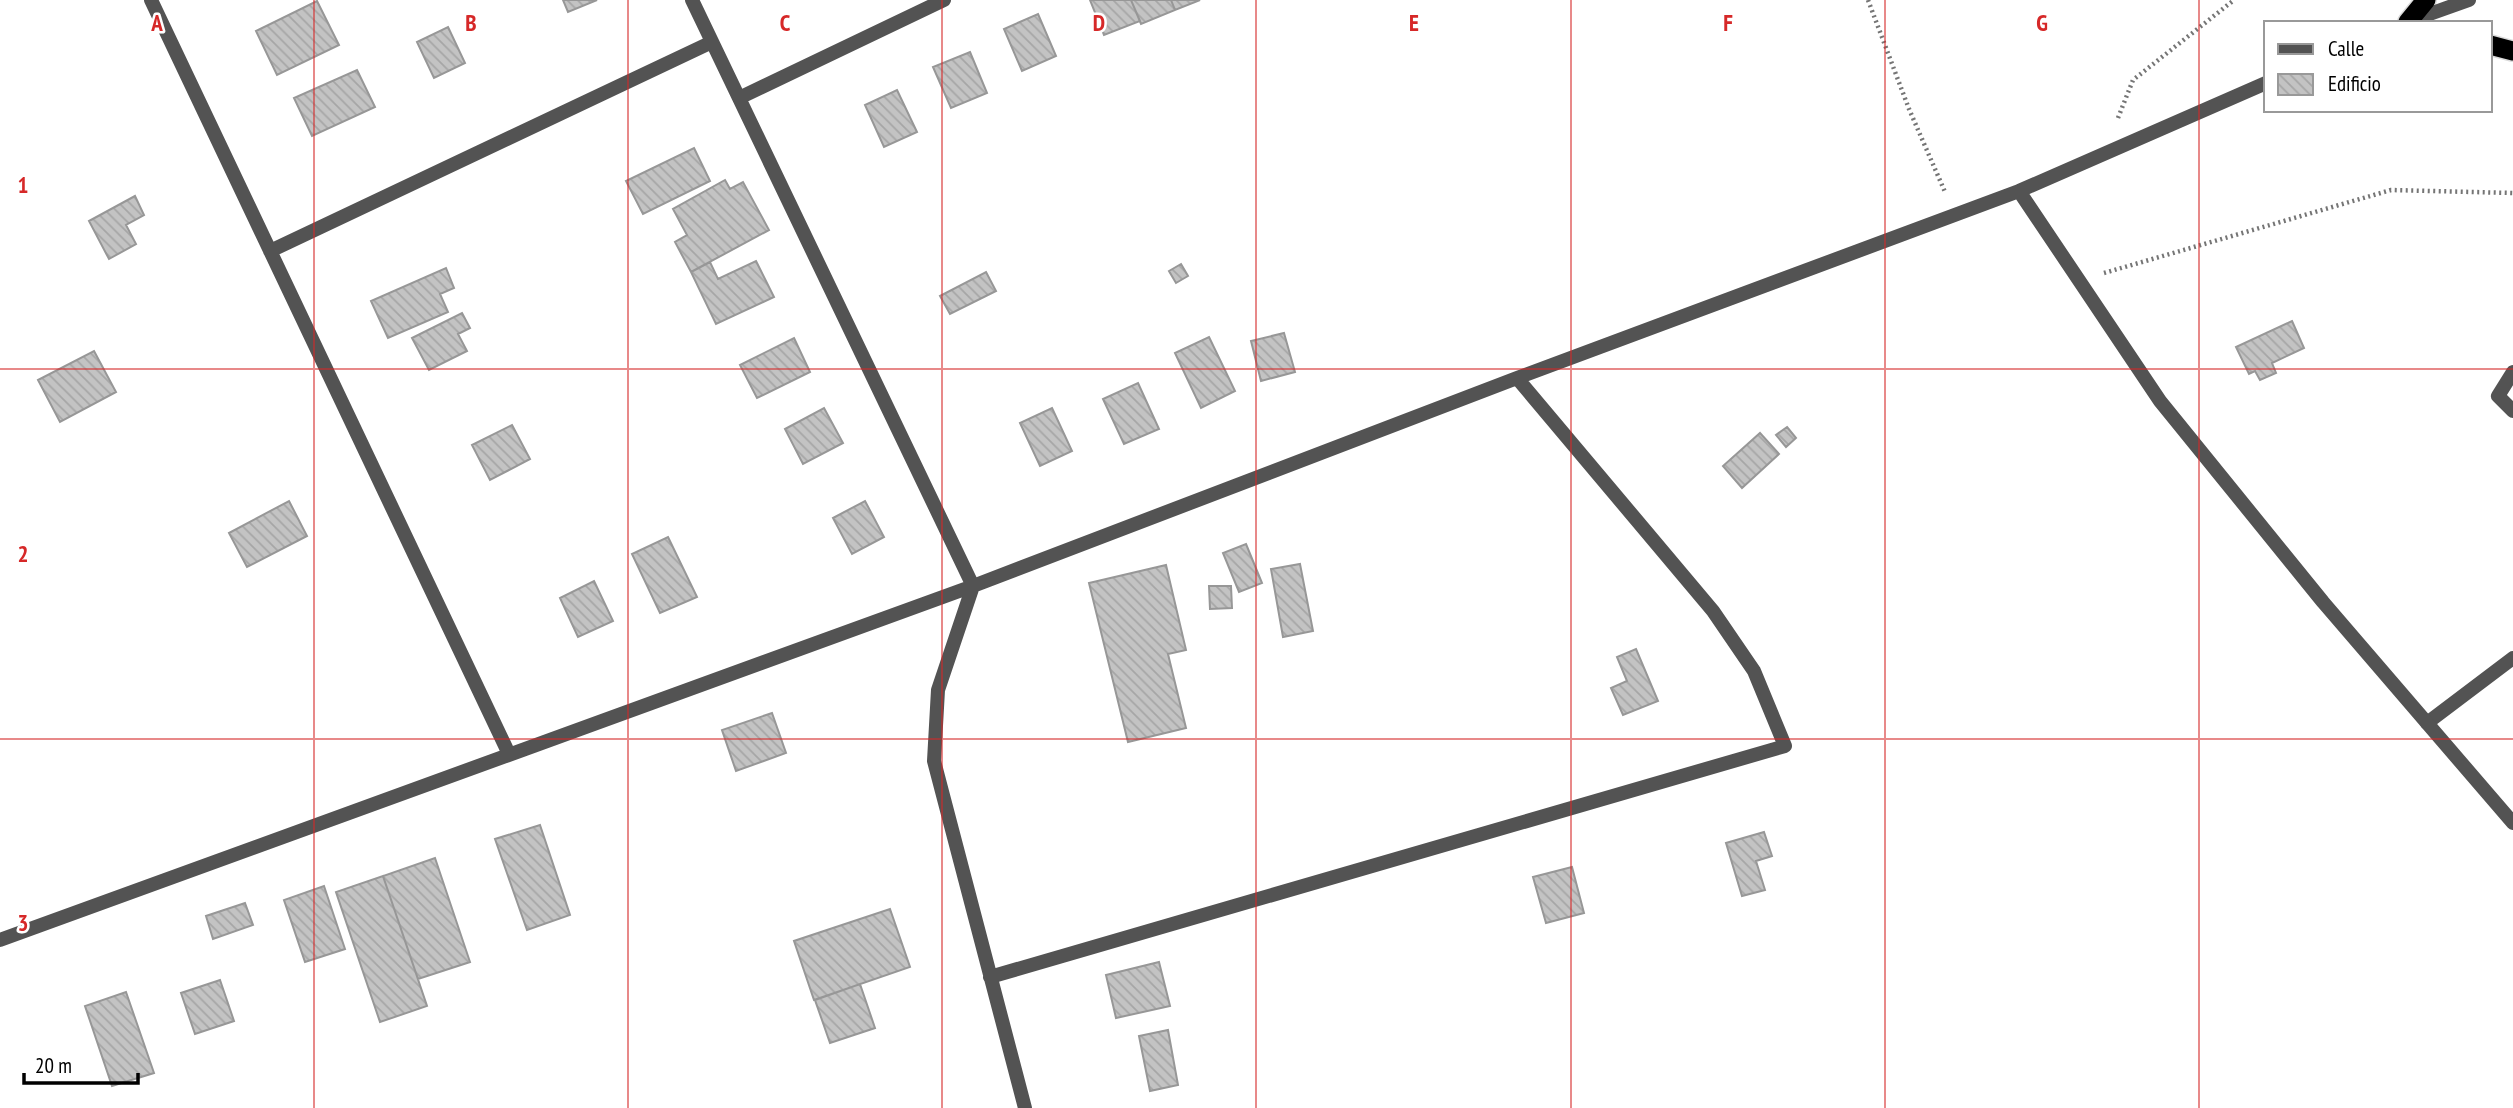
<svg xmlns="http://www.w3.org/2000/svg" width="2513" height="1108" viewBox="0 0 2513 1108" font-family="'PT Sans Narrow',sans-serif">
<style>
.building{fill:url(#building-back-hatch);stroke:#979797;stroke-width:2}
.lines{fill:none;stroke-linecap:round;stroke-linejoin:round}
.trunk-casing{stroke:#dbdbdb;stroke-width:22}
.path{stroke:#757575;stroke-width:4.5;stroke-dasharray:2 3.5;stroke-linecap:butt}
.service{stroke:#535353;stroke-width:14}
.minor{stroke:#535353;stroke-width:14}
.trunk{stroke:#000;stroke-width:19}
.grid{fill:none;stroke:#d62828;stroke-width:2;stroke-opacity:0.55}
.grid-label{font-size:23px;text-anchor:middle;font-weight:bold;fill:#d62828;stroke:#fff;stroke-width:5;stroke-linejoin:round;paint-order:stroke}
</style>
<defs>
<pattern id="building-back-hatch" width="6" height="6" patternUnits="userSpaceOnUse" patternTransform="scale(1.75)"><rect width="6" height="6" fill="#c3c3c3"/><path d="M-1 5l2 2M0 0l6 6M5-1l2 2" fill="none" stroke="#a6a6a6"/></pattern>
</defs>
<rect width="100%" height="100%" fill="#fff"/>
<path class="building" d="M563 0H597L568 12Z
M1090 0H1131L1140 21 1104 35Z
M1131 0H1171L1175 10 1141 24Z
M1171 0H1200L1175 10Z
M317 1 339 45 277 75 256 31Z
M1038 14 1056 56 1022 71 1004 29Z
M448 27 465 63 434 78 417 42Z
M970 52 987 93 951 108 933 67Z
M357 70 375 107 312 136 294 98Z
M897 90 917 132 884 147 865 105Z
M694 148 710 181 643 214 626 181Z
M725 180 730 189 743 182 769 230 691 272 675 242 687 235 673 209Z
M135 196 144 215 126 225 136 244 109 259 89 221Z
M756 261 774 297 716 324 691 272 710 262 718 279Z
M1181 264 1188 276 1176 283 1169 271Z
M446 268 454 288 440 294 448 312 388 338 371 301Z
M986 272 996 291 950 314 940 296Z
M462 313 470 328 458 334 467 351 429 370 412 338Z
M2292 321 2304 348 2272 363 2276 373 2260 380 2255 371 2249 374 2236 347Z
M1284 333 1295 372 1261 381 1251 341Z
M1209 337 1235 391 1201 408 1175 353Z
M794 338 810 372 757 398 740 365Z
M94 351 116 392 60 422 38 380Z
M1138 383 1159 429 1124 444 1103 399Z
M824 408 843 443 803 464 785 429Z
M1052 408 1072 451 1040 466 1020 423Z
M512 425 530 459 490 480 472 445Z
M1787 427 1796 438 1786 447 1776 435Z
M1760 433 1779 454 1742 488 1723 466Z
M289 501 307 536 247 567 229 533Z
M865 501 884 537 852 554 833 518Z
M668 537 697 597 660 613 632 554Z
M1246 544 1262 583 1239 592 1223 553Z
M1300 564 1313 631 1283 637 1271 569Z
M1166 565 1186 650 1168 654 1186 728 1128 742 1089 583Z
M594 581 613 621 578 637 560 598Z
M1209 586H1231L1232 608 1210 609Z
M1636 649 1658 701 1623 715 1611 688 1627 681 1617 657Z
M772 713 786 753 736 771 722 730Z
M540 825 570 915 527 930 495 839Z
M1764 832 1772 856 1756 861 1765 890 1742 896 1726 843Z
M435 858 470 962 418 979 383 876Z
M1572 867 1584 913 1546 923 1533 877Z
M383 876 427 1006 380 1022 336 892Z
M324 886 345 949 305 962 284 900Z
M245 903 253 925 213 939 206 916Z
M890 909 910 967 814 1000 794 941Z
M1159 962 1170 1006 1116 1018 1106 975Z
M220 980 234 1021 195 1034 181 993Z
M860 984 875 1028 830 1043 815 1000Z
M126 992 154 1073 112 1086 85 1006Z
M1168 1030 1178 1085 1150 1091 1139 1036Z"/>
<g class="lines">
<defs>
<path id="trunk" d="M2411 23 2408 22 2426 0
M2490 45 2513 51"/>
</defs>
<use href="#trunk" class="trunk-casing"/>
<path class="path" d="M1868 0 1909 109 1945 192
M2118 118 2133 80 2234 0
M2104 273 2391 190 2513 193"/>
<path class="service" d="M2513 372 2498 396 2513 411
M2427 723 2513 658"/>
<path class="minor" d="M151 0 509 754
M692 0 973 586 938 690 934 761 1025 1108
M2410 21 2469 0
M739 98 944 0
M2019 191 2160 401 2323 602 2513 823
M270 251 712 42
M0 940 973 586 1517 378 2019 191 2266 83
M990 977 1785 746 1754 671 1713 611 1517 378"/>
<use href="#trunk" class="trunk"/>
</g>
<path class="grid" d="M314 0V1108M628 0V1108M942 0V1108M1256 0V1108M1571 0V1108M1885 0V1108M2199 0V1108M0 369H2513M0 739H2513"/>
<g class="grid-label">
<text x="157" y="31">A</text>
<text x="471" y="31">B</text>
<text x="785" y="31">C</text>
<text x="1099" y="31">D</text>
<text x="1414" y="31">E</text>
<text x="1728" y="31">F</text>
<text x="2042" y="31">G</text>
<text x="23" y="193">1</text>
<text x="23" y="562">2</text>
<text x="23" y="931">3</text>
</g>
<rect x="2264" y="21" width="228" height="91" fill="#ffffff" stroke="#999999" stroke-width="2"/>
<rect x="2278" y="44" width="35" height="10" fill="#535353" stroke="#999999" stroke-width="2"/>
<text x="2328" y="56" font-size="21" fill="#000000">Calle</text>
<rect x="2278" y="74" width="35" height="21" fill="url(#building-back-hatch)" stroke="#999999" stroke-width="2"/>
<text x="2328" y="91" font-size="21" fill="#000000">Edificio</text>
<path d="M24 1073v10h114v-10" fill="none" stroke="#000000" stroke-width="3.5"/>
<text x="35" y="1073" font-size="21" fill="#000000" stroke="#ffffff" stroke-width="5" paint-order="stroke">20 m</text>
</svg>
